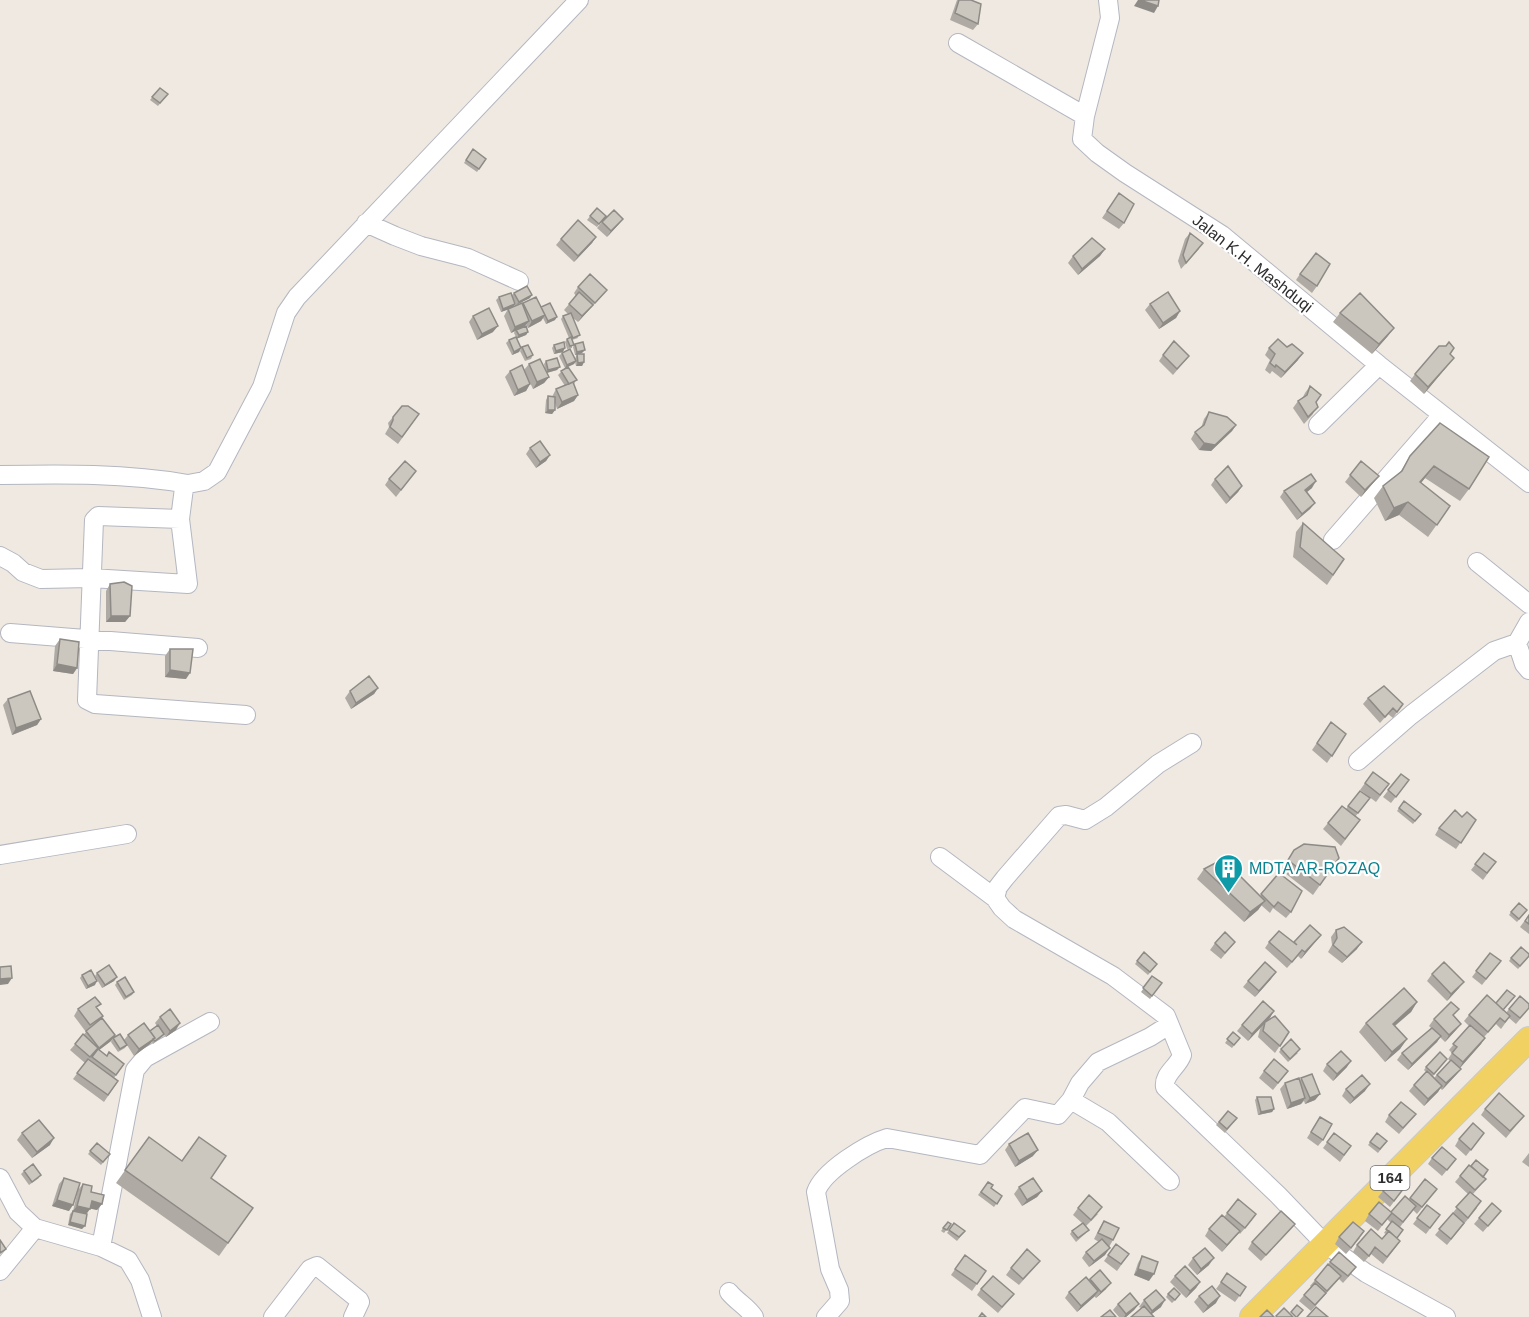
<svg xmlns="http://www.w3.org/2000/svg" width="1529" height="1317" viewBox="0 0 1529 1317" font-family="Helvetica,sans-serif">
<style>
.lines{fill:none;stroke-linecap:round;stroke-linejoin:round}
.minor-casing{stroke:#b4b7c1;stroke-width:20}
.major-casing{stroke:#c9c9c9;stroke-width:26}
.minor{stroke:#fff;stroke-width:18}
.major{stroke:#f2d163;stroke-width:24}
.wall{fill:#afaba4}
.shaded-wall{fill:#8e8b86}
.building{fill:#cbc7bf;stroke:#8e8b86;stroke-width:1.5}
.labels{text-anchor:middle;stroke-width:4.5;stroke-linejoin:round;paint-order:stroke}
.shield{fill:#fff;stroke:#6d6d6d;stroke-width:1.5}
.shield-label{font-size:15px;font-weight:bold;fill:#2e2e2e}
.street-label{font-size:16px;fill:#2e2e2e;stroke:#fff}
.culture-label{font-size:16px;fill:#0d838f;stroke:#fff;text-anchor:start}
</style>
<rect width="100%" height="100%" fill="#efe9e1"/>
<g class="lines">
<defs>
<path id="minor" d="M1108 0 1110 18 1085 116 1082 139 1097 153 1125 173 1222 235 1379 365 1529 483
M958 43 1085 116
M366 223 395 236 421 246 468 258 519 281
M1318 425 1379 365
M0 475C62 474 126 473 188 484
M1333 540 1442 415
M0 556 13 563 23 572 41 579 91 578 188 584 180 519
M1477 562 1529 604
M1529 622 1517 643 1524 664 1529 670
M10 633 198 648
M246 715 95 704 87 700 94 520 98 516 180 519 184 488 188 484 204 481 217 472 262 387 286 313 297 297 579 0
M1192 743 1158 764 1106 807 1085 820 1066 815 1059 816 1005 878 998 887 995 898 1002 908 1014 919 1113 976 1166 1016 1182 1055C1178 1067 1163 1074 1165 1087L1278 1195 1324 1243 1366 1273 1446 1317
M1358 761 1411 715 1494 651 1517 643
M0 855 127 834
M940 857 995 898
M1071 1100 1108 1122 1170 1181
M0 1178 18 1212 35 1228 101 1247 128 1260 140 1280 152 1317
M101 1247 135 1070 145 1058 210 1022
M0 1271 35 1228
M729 1292C737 1302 748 1307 754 1317
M273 1317 310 1269 317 1266 359 1300 360 1302 353 1317
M826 1317 840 1301 839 1290 830 1269 816 1192C823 1171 867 1144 887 1138L980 1155 1025 1108 1058 1115 1071 1100 1080 1083 1098 1062 1150 1037 1169 1025"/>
<path id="major" d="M1252 1317 1529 1039"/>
</defs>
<use href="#minor" class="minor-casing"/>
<use href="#major" class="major-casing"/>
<use href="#minor" class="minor"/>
<use href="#major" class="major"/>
</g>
<path class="wall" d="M957 0H971L978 24 973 30 950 20Z
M160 88 168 94 158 106 150 100Z
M473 149 486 159 477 172 464 163Z
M1119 193 1124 223 1119 229 1102 218Z
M597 208 606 216 597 227 587 220Z
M623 219 618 225 607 237 597 228 602 222Z
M1190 233 1199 249 1181 269 1178 261 1185 239Z
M596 237 592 243 574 262 556 245 561 239Z
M1105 249 1100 256 1078 275 1068 263 1073 256Z
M1300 274 1317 286 1312 293 1296 280Z
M578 287 607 290 602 296 578 322 573 318 578 338 572 340V348L567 349 565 342 567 339 569 338 561 319 563 316 568 314 564 310 576 296 574 293Z
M514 293 530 298 516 305 514 301V307L522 305 523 303 541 307 555 320 546 324 543 318 541 321 528 328 526 324 525 326 528 332 526 335 516 339 521 348 519 352 512 355 506 343 509 340 516 337 514 333 515 331 511 333 504 316 508 309 501 312 496 300 499 297 512 295Z
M1150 304 1180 311 1176 318 1159 329 1145 310Z
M1340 313 1394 328 1387 337 1372 354 1333 322Z
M473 316 493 332 477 340 469 322Z
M575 344 582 353 575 355 573 347Z
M554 345 563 352 554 354 552 348Z
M1446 346 1450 354 1454 358 1424 394 1410 381 1415 374Z
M522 347 533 355 531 359 525 361 520 351Z
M1287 347 1298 360 1281 378 1272 371 1270 374 1265 370 1270 360 1265 355 1269 348Z
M562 353 575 359 577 354 584 362 582 366H576L575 362 574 364 568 367 575 383 573 384 578 395 574 401 557 409 555 403V410L552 414 545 413 546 400 548 396 552 397 556 389 565 386 558 375 565 368 559 356Z
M1163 355 1189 356 1173 375 1159 361Z
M546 361 557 370 547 373 549 377 544 383 533 389 524 370 529 364 545 369 544 364Z
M510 371 530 384 526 391 514 396 505 377Z
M1310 386 1316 403 1313 414 1304 424 1293 408 1298 401 1303 397 1305 393Z
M1209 412 1236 425 1232 431 1211 451 1199 450 1191 439 1195 432 1201 428 1204 419Z
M419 414 398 444 385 434 389 427 388 423 393 417Z
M1440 423 1469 489 1460 501 1425 478 1421 483 1450 506 1428 537 1399 515 1385 521 1374 498 1383 486 1399 474 1410 456Z
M530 448 550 455 546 461 536 468 526 454Z
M1361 461 1379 476 1374 482 1361 497 1345 482Z
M416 471 396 497 385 485 389 479Z
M1215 479 1242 486 1238 492 1226 504 1211 485Z
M1312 488 1306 492 1315 503 1310 509 1297 520 1280 497 1284 491Z
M1303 523 1344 559 1327 585 1293 557 1296 532Z
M110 584 130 616 125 622H106V591Z
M60 639 77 668 73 674 53 671 55 646Z
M170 649 186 679 165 677V656Z
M378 688 374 694 351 709 345 698 350 691Z
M1368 698 1403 704 1393 718 1388 714 1380 723 1363 704Z
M8 699 41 719 37 725 12 735 3 705Z
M1331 722 1346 734 1327 763 1312 750Z
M1373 772 1389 784 1376 802 1360 790Z
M1401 774 1409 780 1391 803 1383 797Z
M1360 791 1370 798 1355 817 1360 820 1341 846 1323 829 1328 823 1346 809Z
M1404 801 1421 814 1413 824 1397 811Z
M1462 817 1476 820 1456 849 1435 835 1439 828Z
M1294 850 1339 858 1313 895 1281 870Z
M1484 853 1496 862 1483 880 1471 870Z
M1204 869 1260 896 1279 873 1291 912 1286 918 1273 908 1270 913 1261 905 1258 910 1244 922 1197 879Z
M1511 912 1525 913 1517 922 1509 915Z
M1529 915V934L1520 927Z
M1336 930 1357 949 1342 963 1328 952 1332 945 1331 937Z
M1316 941 1301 959 1298 956 1287 968 1265 948 1269 942 1294 943Z
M1235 942 1221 959 1210 950 1215 943Z
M1144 952 1157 964 1148 975 1135 964Z
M1490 953 1501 961 1482 985 1472 977Z
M1529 957 1518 969 1509 961 1511 958Z
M97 973 117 977 114 981 102 988 95 976Z
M1432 974 1459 988 1447 1001 1427 981Z
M82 975 95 985 86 989 80 978Z
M1152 976 1162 983 1150 999 1141 992Z
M1271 979 1255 997 1243 987 1248 981Z
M117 982 134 992 132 995 124 1000 115 985Z
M1417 1002 1411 1012 1395 1026 1407 1039 1400 1049 1385 1062 1359 1032 1366 1023Z
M78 1009H98L101 1019 115 1035 111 1041 99 1050 107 1056 124 1064 114 1078 118 1081 104 1102 73 1079 85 1063 70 1050 86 1032 74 1016Z
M1509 1009 1526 1012 1516 1024 1509 1018 1501 1029 1496 1024 1484 1037 1481 1044 1460 1068 1461 1069 1456 1075 1442 1090 1440 1088 1438 1092 1424 1106 1409 1091 1414 1085 1426 1072 1424 1070 1426 1067 1445 1062 1433 1076 1434 1078 1450 1061 1448 1059 1452 1053 1449 1050 1469 1026 1464 1021 1469 1015 1503 1010 1506 1013Z
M1274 1011 1265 1022 1289 1032 1275 1053 1258 1037 1260 1029 1264 1023 1248 1041 1237 1031 1242 1025Z
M1454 1016 1461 1024 1456 1030 1445 1042 1440 1037 1437 1042 1408 1070 1397 1060 1402 1053 1431 1028 1429 1026 1434 1019Z
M160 1017 176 1030 166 1037 164 1035 162 1037 153 1044 152 1042 134 1056 127 1045 125 1048 118 1052 111 1042 113 1038 124 1040 128 1035 150 1031 157 1026 155 1023Z
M1233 1032 1240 1038 1232 1048 1225 1043Z
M1281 1049 1298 1053 1288 1062 1279 1052Z
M1327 1064 1347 1067 1333 1081 1323 1071Z
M1264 1071H1288L1273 1090 1259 1078Z
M1301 1078 1320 1094 1315 1100 1305 1104 1304 1101 1301 1104 1287 1109 1280 1089 1285 1083 1300 1081Z
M1346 1089 1365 1091 1350 1104 1342 1096Z
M1257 1097 1274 1109 1272 1112 1258 1115 1255 1100Z
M1485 1109 1524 1116 1506 1138 1481 1115Z
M1228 1111 1237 1118 1225 1133 1216 1125Z
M1416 1114 1399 1134 1385 1122 1389 1115Z
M1320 1117 1323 1140 1318 1146 1307 1138Z
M22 1133 50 1145 32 1158 17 1140Z
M1334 1133 1351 1146 1340 1162 1323 1148Z
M1377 1133 1387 1141 1378 1153 1368 1145Z
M1484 1133 1466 1156 1455 1146 1459 1139Z
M149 1137 182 1161 211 1178 253 1208 219 1256 116 1183Z
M97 1143 108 1157 101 1165 88 1154Z
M1009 1144 1033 1156 1015 1167 1005 1150Z
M1529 1153V1167L1522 1162Z
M1432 1158 1456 1159 1442 1176 1428 1164Z
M24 1171 39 1178 29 1185 21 1174Z
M1460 1176 1483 1177 1481 1185 1473 1194 1477 1208 1447 1245 1435 1235 1468 1194 1455 1182Z
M64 1178 69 1211 52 1206 59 1184Z
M1425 1179 1437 1189 1417 1214 1413 1210 1400 1227 1397 1238 1400 1241 1396 1247 1383 1264 1371 1254 1364 1262 1353 1252 1357 1245 1382 1239 1386 1234 1384 1233 1391 1223 1387 1219 1378 1231 1365 1221 1369 1214 1391 1212 1409 1200Z
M988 1182 991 1188 1002 1196 994 1207 978 1195Z
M83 1184 102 1204 97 1210 90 1208 86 1214 82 1229 68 1225 70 1214 73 1211 78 1190Z
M1407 1184 1390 1207 1378 1197 1383 1191Z
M1019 1187 1042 1191 1037 1197 1022 1206 1014 1194Z
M1238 1199 1252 1220 1240 1234 1239 1233 1222 1252 1205 1236 1209 1229 1224 1217Z
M1427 1205 1440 1215 1426 1234 1413 1224Z
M1078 1208 1098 1214 1086 1226 1084 1224 1086 1233 1076 1242 1070 1234 1072 1231 1082 1223 1073 1215Z
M1501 1211 1483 1232 1474 1224 1479 1218Z
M1104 1221 1113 1240 1109 1247 1108 1246 1105 1255 1089 1267 1082 1258 1086 1252 1099 1242 1094 1239 1100 1227Z
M948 1222 951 1224 944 1233 941 1231Z
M954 1223 965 1231 957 1241 947 1233Z
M1295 1224 1290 1230 1261 1261 1248 1249 1252 1242Z
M1339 1237 1360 1238 1346 1254 1335 1244Z
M1116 1244 1129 1254 1117 1271 1104 1261Z
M965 1255 986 1271 972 1291 951 1275Z
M1142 1256 1149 1281 1134 1275 1138 1263Z
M1193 1258 1209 1265 1197 1275 1188 1265Z
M1330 1262 1352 1273 1343 1283 1339 1279 1311 1311 1299 1301 1311 1287 1310 1286Z
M1035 1267 1019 1285 1006 1275 1011 1268Z
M1175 1276 1200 1282 1196 1288 1186 1298 1170 1282Z
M1090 1279 1106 1289 1096 1298 1094 1296 1077 1312 1065 1298 1069 1292Z
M1221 1282 1246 1287 1235 1302 1216 1289Z
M981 1289 1014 1294 998 1313 977 1295Z
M1168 1294 1178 1297 1172 1303 1166 1297Z
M1199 1296 1216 1303 1203 1313 1194 1302Z
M1144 1300 1161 1307 1151 1314 1141 1308 1139 1307Z
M1118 1304H1139L1134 1310 1126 1317H1119L1113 1310Z"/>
<path class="shaded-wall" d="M1138 0H1140L1158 6 1154 13 1134 6Z
M623 219 618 225 607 237 611 231Z
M596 237 592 243 574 262 578 256Z
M1105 249 1100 256 1078 275 1082 269Z
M532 295 530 298 516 305 519 302Z
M515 304 513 308 501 312 503 309Z
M593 305 588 311 578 322 582 316Z
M1180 311 1176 318 1159 329 1163 323Z
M545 315 541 321 528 328 532 321Z
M557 317 555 320 546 324 548 321Z
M529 321 524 327 511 333 515 327Z
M498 326 493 332 477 340 482 334Z
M1394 328 1387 337 1372 354 1379 344Z
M528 332 526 335 516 339 519 335Z
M521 348 519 352 512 355 514 352Z
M565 348 563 352 554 354 556 351Z
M585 350 582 353 575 355 577 352Z
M1303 353 1298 360 1281 378 1285 372Z
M1454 358 1424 394 1428 387Z
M576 361 574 364 565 368 567 365Z
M584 362 582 366H576L578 363Z
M560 367 557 370 546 373 548 370Z
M549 377 544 383 533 389 537 382Z
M530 384 526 391 514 396 518 390Z
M578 395 574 401 557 409 562 402Z
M548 410H555L552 414 545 413Z
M1236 425 1232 431 1211 451 1199 450 1204 443Z
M550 455 546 461 536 468 540 462Z
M1434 466 1425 478 1411 495 1420 482Z
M1379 476 1374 482 1361 497 1365 490Z
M1316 481 1312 488 1301 497 1305 490Z
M1242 486 1238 492 1226 504 1230 498Z
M1408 502 1399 515 1385 521 1394 508Z
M1315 503 1310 509 1297 520 1302 514Z
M111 616H130L125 622H106Z
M57 664 77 668 73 674 53 671Z
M170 670 190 673 186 679 165 677Z
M378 688 374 694 351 709 356 703Z
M41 719 37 725 12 735 16 728Z
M1265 901 1258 910 1244 922 1250 912Z
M1321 935 1301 959 1305 952Z
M1362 942 1357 949 1342 963 1347 957Z
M1276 972 1271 979 1255 997 1259 991Z
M117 977 114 981 102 988 105 985Z
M12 978 8 984 0 985V979Z
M97 981 95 985 86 989 88 986Z
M1464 982 1459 988 1447 1001 1451 994Z
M1417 1002 1411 1012 1386 1033 1393 1024Z
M1274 1011 1270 1018 1248 1041 1252 1034Z
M180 1023 176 1030 166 1037 170 1031Z
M1461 1024 1456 1030 1445 1042 1449 1035Z
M115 1035 111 1041 94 1054 99 1048Z
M1441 1036 1437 1042 1408 1070 1412 1064Z
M155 1038 150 1044 134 1056 139 1049Z
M1485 1038 1481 1044 1459 1069 1463 1062Z
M1407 1039 1400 1049 1385 1062 1392 1052Z
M1351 1061 1347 1067 1333 1081 1337 1074Z
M1461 1069 1456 1075 1442 1090 1446 1083Z
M1370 1084 1365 1091 1350 1104 1354 1098Z
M1442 1086 1438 1092 1424 1106 1428 1099Z
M1320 1094 1315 1100 1305 1104 1310 1098Z
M1305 1098 1301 1104 1287 1109 1291 1103Z
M1274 1109 1272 1112 1258 1115 1261 1112Z
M54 1138 50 1145 32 1158 37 1152Z
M1038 1150 1033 1156 1015 1167 1019 1161Z
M1042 1191 1037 1197 1022 1206 1027 1200Z
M57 1200 73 1205 69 1211 52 1206Z
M92 1201 102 1204 97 1210 87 1208Z
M77 1206 90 1209 85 1216 72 1212Z
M70 1222 85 1226 82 1229 68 1225Z
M1240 1231 1235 1237 1222 1252 1227 1245Z
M1110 1248 1105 1255 1089 1267 1094 1261Z
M1214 1258 1209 1265 1197 1275 1201 1269Z
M1138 1269 1154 1274 1149 1281 1134 1275Z
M1200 1282 1196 1288 1186 1298 1190 1291Z
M1111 1283 1106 1289 1096 1298 1101 1292Z
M1098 1291 1094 1297 1077 1312 1081 1306Z
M1220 1296 1216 1303 1203 1313 1208 1306Z
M1165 1300 1161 1307 1148 1317 1152 1311Z
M1139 1304 1134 1310 1126 1317H1124L1126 1314Z"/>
<path class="building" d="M959 0H971L981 4 978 24 955 13Z
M1140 0H1159L1158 6Z
M160 88 168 94 160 103 152 97Z
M473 149 486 159 479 169 466 160Z
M1119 193 1134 204 1124 223 1107 211Z
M597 208 606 216 599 224 590 216Z
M614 210 623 219 611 231 602 222Z
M578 220 596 237 578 256 561 239Z
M1190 233 1203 243 1186 263 1183 255Z
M1092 238 1105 249 1082 269 1073 256Z
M1316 253 1330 264 1317 286 1300 274Z
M590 274 607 290 595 303 578 287Z
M527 286 532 295 519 302 514 293Z
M579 292 593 305 582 316 569 304Z
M1168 292 1180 311 1163 323 1150 304Z
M511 293 515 304 503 309 499 297Z
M1360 293 1394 328 1379 344 1340 313Z
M536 297 545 315 532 321 523 303Z
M522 303 529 321 515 327 508 309Z
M550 303 557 317 548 321 541 307Z
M489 308 498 326 482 334 473 316Z
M571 313 580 335 573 338 563 316Z
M526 326 528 332 519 335 516 330Z
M516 337 521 348 514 352 509 340Z
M571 337 574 345 570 346 567 339Z
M1278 339 1287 347 1292 344 1303 353 1285 372 1276 365 1275 367 1270 363 1275 354 1269 348Z
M1174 341 1189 356 1177 369 1163 355Z
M564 342 565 348 556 351 554 345Z
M583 342 585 350 577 352 575 344Z
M1449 342 1454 348 1450 354 1454 358 1428 387 1415 374 1439 346H1446Z
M528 345 533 355 527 358 522 347Z
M570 349 576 361 567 365 562 353Z
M577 354H584V362L578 363Z
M557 358 560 367 548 370 546 361Z
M540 359 549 377 537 382 529 364Z
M522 365 530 384 518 390 510 371Z
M568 367 577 380 569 384 561 371Z
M573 382 578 395 562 402 556 389Z
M1310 386 1321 395 1316 402 1318 407 1308 417 1298 401 1307 395Z
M548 396 555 397V410H548Z
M402 406H408L419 414 402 437 390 427 393 420V417Z
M1209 412 1227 417 1236 425 1215 445 1204 443 1195 432 1204 425Z
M1440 423 1489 457 1469 489 1434 466 1420 482 1450 506 1437 525 1408 502 1394 508 1383 486 1402 471 1410 456Z
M540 441 550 455 540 462 530 448Z
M405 461 416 471 401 490 389 479Z
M1361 461 1379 476 1365 490 1350 475Z
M1228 466 1242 486 1230 498 1215 479Z
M1311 474 1316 481 1305 490 1315 503 1302 514 1284 491Z
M1303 523 1344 559 1333 575 1300 547Z
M124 582 132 586 130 616H111L110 584Z
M60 639 79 642 77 668 57 664Z
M170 649H193L190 673 170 670Z
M369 676 378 688 356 703 350 691Z
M1384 686 1403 704 1397 712 1393 708 1385 717 1368 698Z
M30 691 41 719 16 728 8 699Z
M1331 722 1346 734 1332 756 1317 743Z
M1373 772 1389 784 1380 795 1365 783Z
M1401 774 1409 780 1396 797 1388 790Z
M1360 791 1370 798 1358 813 1348 806Z
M1404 801 1421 814 1415 821 1399 808Z
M1342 806 1360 820 1345 839 1328 823Z
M1455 810 1462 817 1467 812 1476 820 1461 843 1439 828Z
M1304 844 1335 847 1339 858 1320 885 1288 860 1294 850Z
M1484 853 1496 862 1487 873 1475 864Z
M1223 859 1265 901 1250 912 1204 869Z
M1279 873 1302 891 1291 912 1278 902 1274 907 1261 894Z
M1519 903 1527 910 1519 919 1511 912Z
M1529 915V924L1525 921Z
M1310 925 1321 935 1305 952 1302 950 1292 962 1269 942 1279 931 1297 945 1294 942Z
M1344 927 1362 942 1347 957 1333 945 1337 938 1336 930Z
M1225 932 1235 942 1225 953 1215 943Z
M1521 947 1529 954V956L1520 966 1511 958Z
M1144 952 1157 964 1150 972 1137 961Z
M1490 953 1501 961 1486 979 1476 971Z
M1265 962 1276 972 1259 991 1248 981Z
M1444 962 1464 982 1451 994 1432 974Z
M109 965 117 977 105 985 97 973Z
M11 966 12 978 0 979V967Z
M91 970 97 981 88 986 82 975Z
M1152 976 1162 983 1152 996 1143 988Z
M125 977 134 992 126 997 117 982Z
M1404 988 1417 1002 1393 1024 1407 1039 1392 1052 1366 1023Z
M1507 990 1515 996 1503 1010 1496 1003Z
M1487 995 1510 1016 1505 1022 1500 1018 1488 1032 1469 1015Z
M1520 996 1529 1004V1008L1520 1018 1509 1009Z
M95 997 101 1004 96 1007 103 1016 90 1025 78 1009Z
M1263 1001 1274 1011 1252 1034 1242 1025Z
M1451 1002 1459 1009 1453 1015 1461 1024 1449 1035 1434 1019Z
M170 1009 180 1023 170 1031 160 1017Z
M1275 1016 1289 1032 1280 1046 1263 1031 1265 1022Z
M102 1018 115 1035 99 1048 86 1031Z
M144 1023 155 1038 139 1049 128 1035Z
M158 1025 164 1034 155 1041 153 1039 155 1038 150 1031Z
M1470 1025 1485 1038 1463 1062 1452 1053 1457 1047 1453 1044Z
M1432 1028 1441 1036 1412 1064 1402 1053Z
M1233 1032 1240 1038 1234 1045 1227 1039Z
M83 1034 98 1048 90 1057 75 1044Z
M120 1034 127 1045 120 1049 113 1038Z
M1291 1039 1300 1049 1290 1059 1281 1049Z
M98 1049 107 1056 109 1052 124 1064 116 1075 92 1057Z
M1341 1051 1351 1061 1337 1074 1327 1064Z
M1440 1052 1447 1059 1434 1074 1426 1067Z
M88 1059 118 1081 108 1095 77 1073Z
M1274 1059 1288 1071 1278 1083 1264 1071Z
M1451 1060 1461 1069 1446 1083 1437 1075Z
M1427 1071 1442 1086 1428 1099 1414 1085Z
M1312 1074 1320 1094 1310 1098 1301 1078Z
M1362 1075 1370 1084 1354 1098 1346 1089Z
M1299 1078 1305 1098 1291 1103 1285 1083Z
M1499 1093 1524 1116 1510 1131 1485 1109Z
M1257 1097H1271L1274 1109 1261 1112Z
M1401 1102 1416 1114 1403 1128 1389 1115Z
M1228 1111 1237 1118 1227 1129 1219 1122Z
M1320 1117 1332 1124 1323 1140 1311 1132Z
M39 1120 54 1138 37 1152 22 1133Z
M1473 1123 1484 1133 1471 1150 1459 1139Z
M1028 1133 1038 1150 1019 1161 1009 1144Z
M1334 1133 1351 1146 1344 1155 1327 1142Z
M1377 1133 1387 1141 1380 1149 1370 1142Z
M149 1137 182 1161 199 1137 226 1156 211 1178 253 1208 228 1243 125 1170Z
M97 1143 110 1154 103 1162 90 1151Z
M1442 1147 1456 1159 1447 1170 1432 1158Z
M1476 1160 1488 1170 1483 1177 1471 1166Z
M33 1164 41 1175 32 1182 24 1171Z
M1469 1165 1486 1179 1475 1190 1460 1176Z
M1396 1175 1407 1184 1394 1201 1383 1191Z
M64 1178 80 1183 73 1205 57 1200Z
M1033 1178 1042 1191 1027 1200 1019 1187Z
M1425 1179 1437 1189 1422 1207 1410 1198Z
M988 1182 993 1185 991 1188 1002 1196 997 1204 981 1192Z
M83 1184 92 1186 91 1192 104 1195 102 1204 92 1201 90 1209 77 1206Z
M1470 1192 1481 1201 1468 1218 1456 1207Z
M1089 1195 1102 1207 1091 1220 1078 1208Z
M1405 1196 1416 1206 1403 1222 1392 1213 1382 1225 1369 1214 1379 1202 1391 1212Z
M1238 1199 1256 1214 1245 1228 1227 1213Z
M1492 1203 1501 1211 1488 1226 1479 1218Z
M1427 1205 1440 1215 1430 1228 1417 1218Z
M73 1211 87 1214 85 1226 70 1222Z
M1281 1211 1295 1224 1266 1255 1252 1242Z
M1453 1213 1464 1223 1451 1239 1439 1229Z
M1222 1215 1240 1231 1227 1245 1209 1229Z
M1104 1221 1119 1228 1113 1240 1098 1233Z
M1392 1221 1403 1230 1397 1238 1386 1229Z
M948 1222 951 1224 947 1230 943 1228Z
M1353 1222 1364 1231 1351 1248 1339 1237Z
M954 1223 965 1231 959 1237 949 1230Z
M1083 1223 1089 1230 1078 1238 1072 1231Z
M1371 1229 1382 1239 1389 1231 1400 1241 1387 1257 1375 1247 1369 1256 1357 1245Z
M1102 1239 1110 1248 1094 1261 1086 1252Z
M0 1240 6 1249 0 1253Z
M1116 1244 1129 1254 1121 1264 1108 1255Z
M1205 1248 1214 1258 1201 1269 1193 1258Z
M1027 1249 1040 1261 1023 1279 1011 1268Z
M1339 1252 1356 1267 1348 1276 1330 1262Z
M965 1255 986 1271 977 1284 955 1269Z
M1142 1256 1158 1262 1154 1274 1138 1269Z
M1328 1264 1341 1276 1327 1291 1315 1280Z
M1185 1266 1200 1282 1190 1291 1175 1276Z
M1100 1270 1111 1283 1101 1292 1090 1279Z
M1227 1273 1246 1287 1240 1296 1221 1282Z
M993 1276 1014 1294 1002 1307 981 1289Z
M1086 1277 1098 1291 1081 1306 1069 1292Z
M1315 1283 1326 1293 1315 1305 1304 1295Z
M1212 1286 1220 1296 1208 1306 1199 1296Z
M1174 1288 1180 1294 1175 1300 1168 1294Z
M1156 1290 1165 1300 1152 1311 1144 1300Z
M1130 1293 1139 1304 1126 1314 1118 1304Z
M1297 1305 1303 1310 1297 1317H1296L1291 1312Z
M1144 1306 1154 1317H1131Z
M1316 1307 1328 1317H1307Z
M1284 1308 1293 1317H1277L1276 1316Z
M1110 1310 1116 1317H1101Z
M1267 1310 1274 1317H1260Z
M982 1313 986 1317H979Z"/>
<defs>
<symbol id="building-pin" viewBox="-11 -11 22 30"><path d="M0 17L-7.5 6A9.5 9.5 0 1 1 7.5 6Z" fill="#0f9aa8" stroke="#fff"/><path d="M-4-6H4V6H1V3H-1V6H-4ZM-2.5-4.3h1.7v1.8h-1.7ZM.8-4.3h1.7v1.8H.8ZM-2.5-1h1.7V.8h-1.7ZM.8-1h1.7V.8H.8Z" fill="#fff"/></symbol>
</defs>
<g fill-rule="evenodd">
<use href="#building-pin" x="1212" y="852" width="33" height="45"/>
</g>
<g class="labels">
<rect class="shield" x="1370.5" y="1166" width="39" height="24" rx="4.5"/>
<g class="shield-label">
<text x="1390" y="1183">164</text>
</g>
<g class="street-label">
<text transform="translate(1253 263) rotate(38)" y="6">Jalan K.H. Mashduqi</text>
</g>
<g class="culture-label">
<text x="1249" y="874">MDTA AR-ROZAQ</text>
</g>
</g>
</svg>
